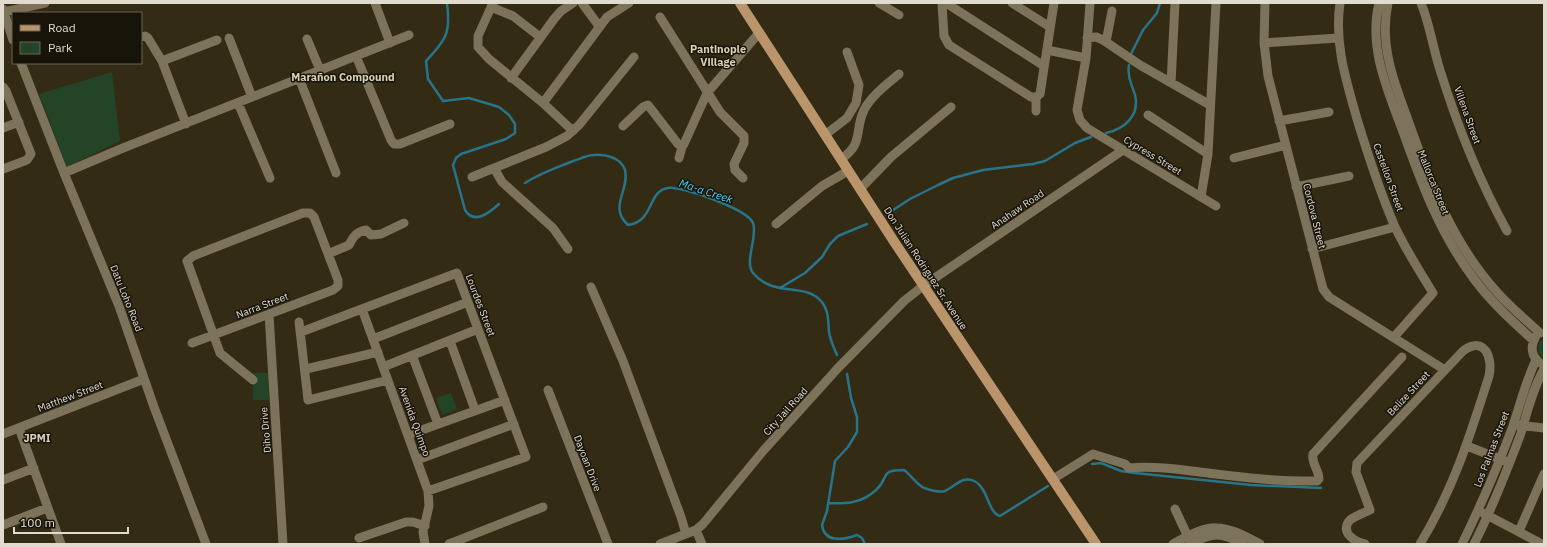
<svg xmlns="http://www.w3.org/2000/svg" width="1547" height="547" viewBox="0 0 1547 547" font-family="'IBM Plex Sans',sans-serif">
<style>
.green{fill:#234426}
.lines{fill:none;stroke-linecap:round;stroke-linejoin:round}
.stream{stroke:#287488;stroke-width:2.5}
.minor{stroke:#7d725a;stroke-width:9}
.major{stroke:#ba956b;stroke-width:10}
.labels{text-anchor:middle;stroke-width:3;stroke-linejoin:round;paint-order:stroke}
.street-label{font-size:10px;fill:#e1dbce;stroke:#18140a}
.neighbourhood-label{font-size:11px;font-weight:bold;fill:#dbd0b5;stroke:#18140a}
.water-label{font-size:11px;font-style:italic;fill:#48d6fb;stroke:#18140a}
</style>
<rect width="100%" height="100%" fill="#342b15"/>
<path class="green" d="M112 72 120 141 67 167 39 94Z
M1544 338V358C1536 352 1536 344 1544 338Z
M253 373H268L269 400H253Z
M451 393 457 409 442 415 436 398Z"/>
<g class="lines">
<path class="stream" d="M447 3C451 34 446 39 426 61L428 79 443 101 469 98 499 107 509 115 515 124V133L506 139 461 154 456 158 453 165 465 210C474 225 489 213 499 204
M1131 54 1143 30 1157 13 1160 3
M1106 133C1124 129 1140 116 1135 95 1132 85 1127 76 1129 65
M525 183C540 173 556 168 573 161 580 159 587 155 594 155 604 154 621 157 625 170 630 190 608 207 628 225 655 221 647 191 668 188 682 186 747 209 753 223 758 236 744 262 753 273 774 298 804 282 821 301 829 310 828 321 829 332 830 340 834 348 837 355
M887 214 910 199 938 185 953 178 983 170 1033 164 1045 161 1075 143 1091 137
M780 288 805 273 822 257 830 244 838 236 867 224
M847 374 851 398 857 417V432L848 447 835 461 827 511 822 525C824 543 844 540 857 535L862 538 865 544
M1092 464 1101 463 1121 471 1135 473 1251 485 1321 488
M829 503C847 504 862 503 876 490 890 478 878 470 904 470 911 475 916 484 924 488 930 490 939 493 945 491 955 487 963 474 976 482 988 489 988 513 1000 516L1048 486"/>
<path class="minor" d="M375 3 390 43
M493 3 478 36V47L489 59 543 103 573 131
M582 3 599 26
M879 3 899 15
M942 3 944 36 949 45 1031 97H1036
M946 3 1044 66
M1012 3 1050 27
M1090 3 1086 58 1077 110 1080 120 1087 128 1216 206
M1265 3 1264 43 1268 76 1323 289 1329 297 1445 370
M1340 3C1334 43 1346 80 1357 119 1368 155 1380 192 1395 227 1406 250 1420 272 1433 293L1394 337
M1379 3C1368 48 1388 91 1403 132 1422 185 1440 234 1474 279 1491 302 1512 321 1533 340
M1388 3C1379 45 1394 82 1408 120 1430 182 1451 241 1496 291 1509 306 1525 319 1540 333
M1421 3C1430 25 1433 48 1440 70 1457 125 1479 180 1507 231
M491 7 513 16 540 37
M3 9 13 40
M4 12 45 3
M660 17 720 112 744 136V143L734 164 735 170 743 178
M141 37 145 36 148 38 162 61 186 124
M229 38 252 97
M1087 38 1096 37 1103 40 1140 65 1210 105
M307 39 320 70
M1106 42 1112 11
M1264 43 1338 38
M1047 50 1086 58
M356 56 391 140 394 144H400L450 124
M162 61 217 40
M21 63 64 173 119 306 154 407 206 544
M299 78 336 173
M511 78 554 19 561 11 573 3
M1171 83 1175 3
M3 87 6 91 31 154 27 160 3 169
M1036 97 1040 94 1054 3
M238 103 270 178
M543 103 607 17 629 3
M1036 111V97
M1148 115 1208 154
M1279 121 1329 112
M623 126 643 107 648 105 678 144 682 147
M3 128 19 122
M825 135 847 118 856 103 859 85 847 52
M679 158 682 147 684 144 707 93 759 33
M1234 158 1286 145
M841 159C864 144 854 131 864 110 871 96 887 84 899 74
M494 168 502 182 553 228 568 249
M64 173 123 148 409 35
M472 177 546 147 567 136 579 125 634 57
M1296 187 1349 176
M860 189 891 157 951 107
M1201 197 1208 154 1216 3
M776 224 822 186 848 171
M1312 249 1395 227
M328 254 349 245C353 237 356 232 366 230L371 235 381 234 404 223
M591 287 623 361 681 517 686 534
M362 309 428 491 429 506 423 532 425 544
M269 314 283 544
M299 322 308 400 388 380
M301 332 457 273 526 457 428 491
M1536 336C1530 346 1531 356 1540 363
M373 339 468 302
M450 341 475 410
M192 343 333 290 338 286V280L314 217 310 213H303L193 256 187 261 220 353 253 380
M412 355 438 424
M383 367 478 329
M306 369 378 352
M548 390 608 544
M1518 425 1544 428
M19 428 61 544
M3 434 144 379
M408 435 505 400
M1467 446 1505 461
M417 460 514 424
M1053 479 1093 454 1125 464 1129 468C1153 466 1176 469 1200 472 1239 477 1277 482 1317 481L1319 479C1319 470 1311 463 1313 454L1402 357
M3 480 34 468
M1175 509 1190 541
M1483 513 1542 544
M3 525 47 508
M696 530 702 544
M1519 531 1544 474
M359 538 406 522H413L425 526
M449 544 543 507
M660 544 696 530 703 524 763 451 838 368 904 301 923 286 1123 150
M1173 544C1212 522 1221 523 1260 544
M1190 544C1212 532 1222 532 1243 544
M1365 544C1355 542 1339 532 1350 520 1355 516 1364 513 1370 510L1356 472 1357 463 1463 351C1485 335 1493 358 1489 376 1470 436 1453 490 1420 544
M1462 544C1481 505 1498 466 1513 426 1520 404 1526 381 1536 360
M1474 544C1492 509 1506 473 1520 436 1527 414 1532 390 1544 369"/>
<path class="major" d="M740 3 895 243 1096 544"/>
</g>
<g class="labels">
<g class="street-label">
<text transform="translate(1468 115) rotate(70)" y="4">Villena Street</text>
<text transform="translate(1153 155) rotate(31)" y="4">Cypress Street</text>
<text transform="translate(1389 177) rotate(70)" y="4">Castellon Street</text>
<text transform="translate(1434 182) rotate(68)" y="4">Mallorca Street</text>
<text transform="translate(1017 209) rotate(-34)" y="4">Anahaw Road</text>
<text transform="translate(1315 216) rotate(76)" y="4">Cordova Street</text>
<text transform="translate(926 268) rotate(57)" y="4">Don Julian Rodriguez Sr. Avenue</text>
<text transform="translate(127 298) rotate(68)" y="4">Datu Loho Road</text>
<text transform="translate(262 305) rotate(-21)" y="4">Narra Street</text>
<text transform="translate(481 305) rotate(69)" y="4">Lourdes Street</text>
<text transform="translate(1408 393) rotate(-47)" y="4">Belize Street</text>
<text transform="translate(70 396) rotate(-21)" y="4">Matthew Street</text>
<text transform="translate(785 411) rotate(-48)" y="4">City Jail Road</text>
<text transform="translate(415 421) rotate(70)" y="4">Avenida Quimpo</text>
<text transform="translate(265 430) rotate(-95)" y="4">Diho Drive</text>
<text transform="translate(1491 449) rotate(-69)" y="4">Los Palmas Street</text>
<text transform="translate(588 463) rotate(69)" y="4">Dayoan Drive</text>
</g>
<g class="neighbourhood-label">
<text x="718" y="53">Pantinople<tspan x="718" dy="13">Village</tspan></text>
<text x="343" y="81">Marañon Compound</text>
<text x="37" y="442">JPMI</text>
</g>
<g class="water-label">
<text transform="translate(706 191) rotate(18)" y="4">Ma-a Creek</text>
</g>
</g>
<rect width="1547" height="547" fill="none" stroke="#e1dbce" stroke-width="8"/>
<rect x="12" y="12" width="130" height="52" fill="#18140a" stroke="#686458"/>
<rect x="20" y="25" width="20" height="6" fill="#ba956b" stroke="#686458"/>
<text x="48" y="32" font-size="12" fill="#e1dbce">Road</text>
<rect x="20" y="42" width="20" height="12" fill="#234426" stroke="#686458"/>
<text x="48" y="52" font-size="12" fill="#e1dbce">Park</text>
<path d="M14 527v6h114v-6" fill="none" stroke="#e1dbce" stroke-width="2"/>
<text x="20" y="527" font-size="12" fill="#e1dbce" stroke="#18140a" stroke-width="3" paint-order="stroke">100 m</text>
</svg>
